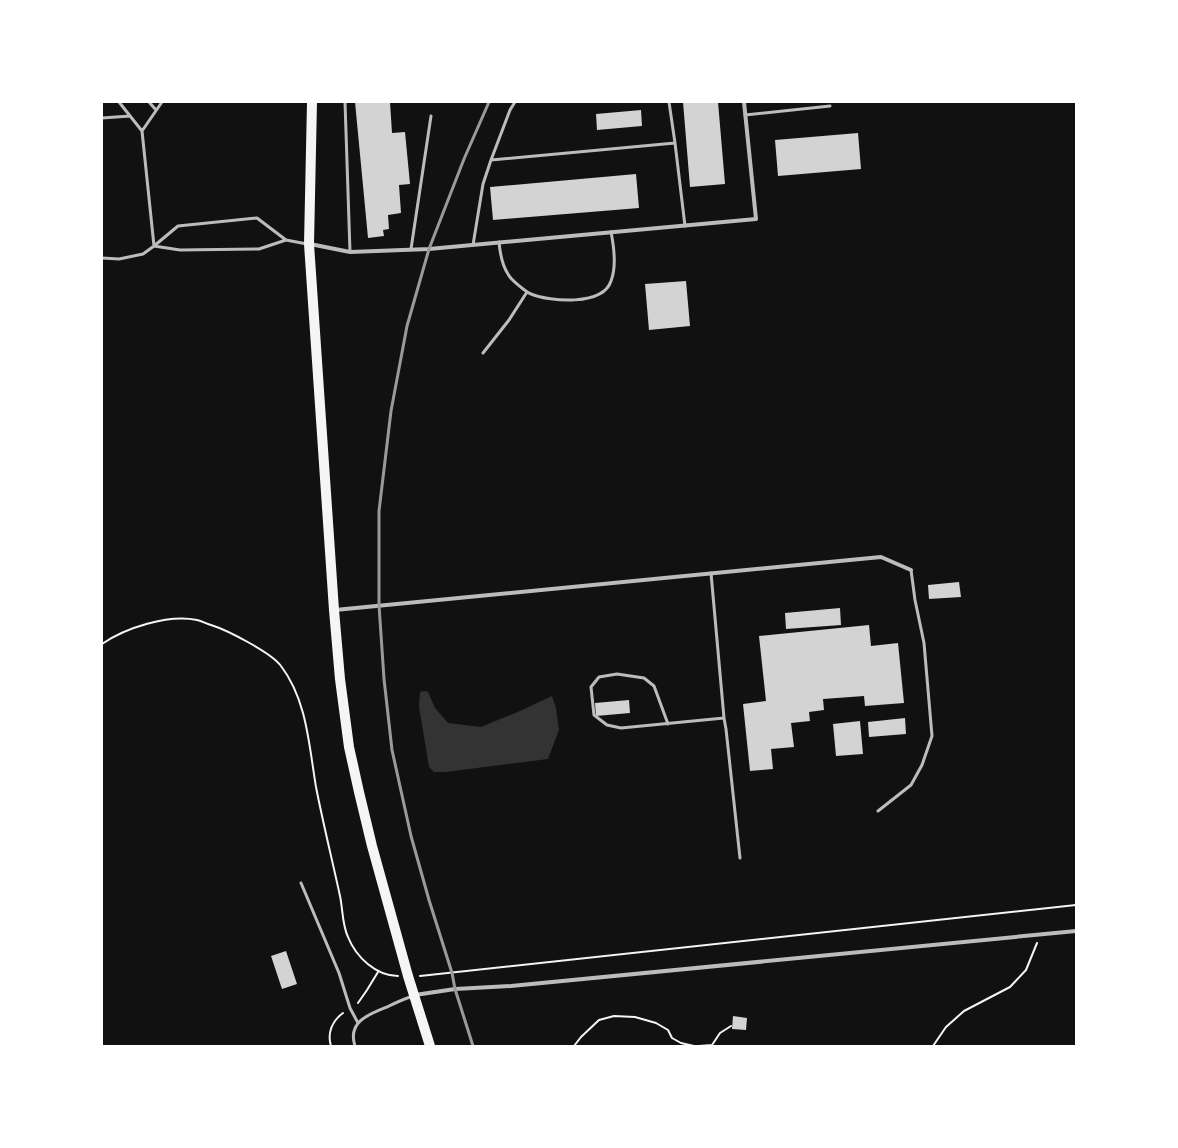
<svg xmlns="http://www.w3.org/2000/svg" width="1178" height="1148" viewBox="0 0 1178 1148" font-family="'Exo 2',sans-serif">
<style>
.water{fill:#333}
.building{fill:#d3d3d3}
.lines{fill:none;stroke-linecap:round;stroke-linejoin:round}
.path{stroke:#f5f5f5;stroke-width:2}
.service{stroke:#bcbcbc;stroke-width:3}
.minor{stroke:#bcbcbc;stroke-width:4}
.primary{stroke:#f5f5f5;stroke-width:10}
.rail{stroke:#9a9a9a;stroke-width:3}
</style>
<rect width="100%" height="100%" fill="#111"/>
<path class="water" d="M425 691 428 692 435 708 448 723 481 727 520 711 552 696 556 708 559 730 548 759 446 772H434L429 767 419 707 420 692Z"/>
<path class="building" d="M355 102H390L392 133 405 132 410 184 399 185 401 213 388 215 389 229 383 230 384 236 368 238Z
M683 102H718L725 184 690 187Z
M641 110 642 126 597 130 596 114Z
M858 133 861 169 778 176 775 140Z
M636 174 639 208 493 220 490 187Z
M686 281 690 326 649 330 645 284Z
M959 582 961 597 929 599 928 585Z
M840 608 841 625 786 629 785 613Z
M869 625 871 646 898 643 904 703 865 706 864 696 823 699 824 710 809 712 810 721 791 723 794 747 771 749 773 769 750 771 743 704 766 701 759 636Z
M629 700 630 713 596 716 595 703Z
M905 718 906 734 869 737 868 722Z
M860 721 863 754 836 756 833 724Z
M286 951 297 984 282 989 271 956Z
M733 1016 747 1018 746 1030 732 1029Z"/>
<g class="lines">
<path class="path" d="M102 644C125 628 168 614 197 620 202 621 207 624 211 625 227 630 272 653 281 666 307 700 309 746 316 787 323 823 332 859 340 896 343 910 342 924 348 937 356 957 376 976 398 976
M420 976 1076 905
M358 1003 367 990 378 972
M712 1045 720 1033 731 1026
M331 1046C327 1033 332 1021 343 1013
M574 1046 581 1037 599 1020 614 1016 635 1017 656 1023 668 1030 672 1038 681 1043 694 1046
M699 1046 712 1045
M933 1046 946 1027 964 1011 1010 987 1026 970 1037 943"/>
<path class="service" d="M149 102 156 110
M345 102 350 252
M669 102 675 143
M745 115 830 106
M102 118 130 116
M142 131 162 102
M491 160 510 110 515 102
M286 240 259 249 180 250 154 246 178 226 257 218 286 240 307 244
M499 242C500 253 502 265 508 274 510 279 526 292 531 294 550 302 603 306 611 281 617 266 614 247 611 232
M473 245 483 184 491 160 675 143 685 226
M411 249 431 116
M102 258 119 259 143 254 154 246 142 131 119 102
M483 353 509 320 527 292
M711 573 724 718 726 729 740 858
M668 724 654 686 644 678 617 674 599 677 591 687 594 715 607 725 621 728 724 718
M878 811 911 785 922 765 932 736 924 643 915 600 911 570
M301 883 339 973 350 1008 358 1023
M355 1046C347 1022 369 1014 387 1007 395 1003 404 999 413 996"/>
<path class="minor" d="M310 244 350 252 429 249 756 219 744 102
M335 610 881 557 911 570
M415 995 455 989 511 986 1076 931"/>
<path class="primary" d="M312 102 309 244 334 610 340 679 349 747 359 792 372 846 408 976 430 1046"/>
<path class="rail" d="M473 1046 455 989 452 973 429 900 411 836 392 750 384 679 379 605V511L391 411 407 326 429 249 464 159 489 102"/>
</g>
<rect width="1178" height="1148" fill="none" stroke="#ffffff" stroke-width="206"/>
</svg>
